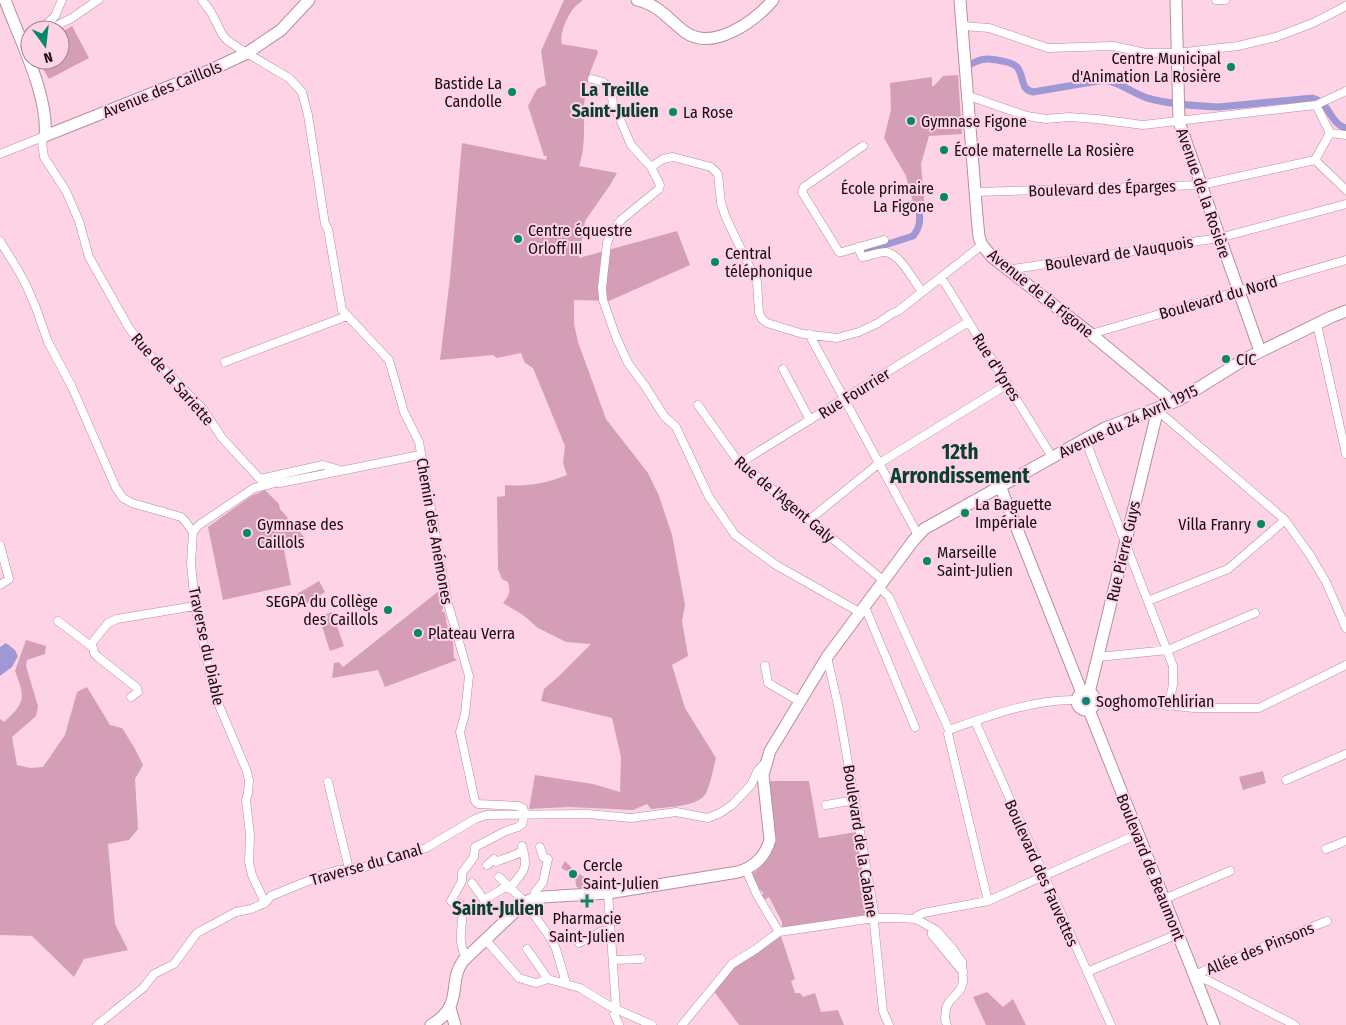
<svg xmlns="http://www.w3.org/2000/svg" width="1346" height="1025" viewBox="0 0 1346 1025" font-family="'Fira Sans Condensed',sans-serif">
<style>
.green{fill:#d59eb7}
.water{fill:#a098d5}
.lines{fill:none;stroke-linecap:round;stroke-linejoin:round}
.canal{stroke:#a098d5;stroke-width:7}
.street-casing{stroke:#b68ea0;stroke-width:9}
.secondary-casing{stroke:#b68ea0;stroke-width:13}
.street{stroke:#fff;stroke-width:8}
.secondary{stroke:#fff;stroke-width:11}
.poi-dot{fill:#078769;stroke:#fed3e6;stroke-width:2}
.labels{text-anchor:middle;stroke-width:4;stroke-linejoin:round;paint-order:stroke}
.poi-label{font-size:16px;fill:#190b12;stroke:#fed3e6;text-anchor:start}
.street-label{font-size:16px;fill:#190b12;stroke:#fed3e6}
.neighbourhood-label{font-size:18px;font-weight:bold;fill:#0a4031;stroke:#fed3e6}
.quarter-label{font-size:19px;font-weight:bold;fill:#0a4031;stroke:#fed3e6}
.district-label{font-size:21px;font-weight:bold;fill:#0a4031;stroke:#fed3e6}
</style>
<rect width="100%" height="100%" fill="#fed3e6"/>
<path class="green" d="M564 0H583C580 3 576 5 574 8 567 16 559 34 562 44L597 50 598 53C589 72 584 91 584 113 584 131 585 149 579 166L617 173 610 185 585 221 579 258 677 231 690 265 609 301 574 300V324L578 342 606 419 648 473 659 496 672 535 685 605 682 621 688 656 672 665 685 708 716 758C713 769 711 783 706 793 699 807 666 807 651 809L647 804 633 810 569 807 529 809 535 775 593 784 620 792 621 757 612 718 541 701 544 689 558 677 591 644 566 642 538 628 523 615 503 603C509 595 511 592 508 582L502 579 498 569 497 497 505 496V485C527 487 547 483 567 475L563 463 565 446 533 368 525 363 521 353 497 358 493 355 440 360 450 278 462 143 546 160 547 156H544L528 106 537 89 546 85 541 51Z
M72 26 89 58 49 79 38 60H60V33Z
M958 75 962 134 929 136 921 164 925 211 913 202 906 176 884 138 891 110 890 83 932 77V86H934L943 76Z
M265 490 279 504 280 509 305 538 294 547 284 550 291 585 223 600 208 527 251 496Z
M319 581 325 592 304 605 297 594Z
M440 590 443 608 442 611 445 613 447 625 453 641 454 658 457 660 385 687 378 670 332 678 334 663 339 662 343 667Z
M332 612 344 646 330 651 319 617Z
M26 640 46 646 45 654 27 660 26 666 38 706 36 716 12 737 17 765 30 768 43 767 65 735 77 692 87 687 110 725 122 728 134 747 143 765 135 779 138 829 129 840 108 844 115 924 128 950 84 959 74 977 32 936 0 935V719L4 722C26 703 25 697 15 671Z
M1263 771 1266 783 1243 790 1239 777Z
M770 781H809L819 838 857 832 872 917 782 929V922L769 897 762 901 763 892 758 889 752 874C790 849 769 817 770 781Z
M565 861 576 872 602 888 581 890 576 886 575 875 561 868Z
M781 936 795 979 791 981 795 993H800L803 997 815 993 821 1012 838 1010 844 1025H739L713 990 735 964Z
M987 992 1003 1007 1013 999 1026 1025H986L973 997Z"/>
<path class="water" d="M6 643 15 650 18 656 12 667 0 676V647Z"/>
<g class="lines">
<path class="canal" d="M964 68C979 59 984 57 1002 61 1007 62 1013 63 1017 67 1025 76 1019 89 1033 92L1104 80C1120 82 1132 93 1147 98 1169 104 1195 106 1218 107L1313 98C1330 103 1330 124 1346 128
M863 252 913 236C921 227 920 218 919 206"/>
<defs>
<path id="street" d="M202 0 211 12 222 34 227 40 240 49 289 78 302 92 308 115 325 224 328 229 342 310 389 360 404 412 419 442 448 604 469 676 465 714 460 732 475 801 478 804 518 806 523 808 525 814
M1216 0H1225
M963 26 989 28 1048 48 1113 46 1146 53H1177L1238 46 1276 37 1313 23 1346 6
M46 30V25L55 16 62 0
M48 30 72 18 98 0
M592 79 603 82 608 87 611 92 613 103 631 145 651 167 660 185 659 189 621 220 611 233 607 243 602 288 603 300 616 337 628 363 645 386 664 416 676 427 709 497 735 535 776 565 861 613
M969 96 1027 116 1046 119 1069 117 1097 119 1143 125 1316 105 1346 91
M1316 105 1330 133 1346 135
M45 136 42 142 44 157 66 191 79 221 89 257 129 328 147 352 203 409 222 438 260 479 268 482 280 483 420 455
M863 146 804 187 802 192 839 252H842L884 240
M0 154 45 136
M1315 160 1346 190
M651 167 663 159 673 157 711 167 718 174 721 203 726 218 757 282 759 313 762 319 767 323 803 334 837 338 859 332 878 323 893 313 898 311 982 245
M975 192 1201 185 1315 160 1330 133
M0 241 18 270 27 287 36 308 48 342 72 387 116 488 123 498 132 503 181 517 185 521 193 532 191 563 195 606 215 696 246 769 249 780 248 793 246 800 250 835 249 862 252 875 265 903 251 909 236 912 197 933 174 964 154 974 143 988 97 1025
M858 247 862 257C870 256 878 252 886 252 900 254 914 281 922 292
M1007 270 1219 238 1346 204
M941 277 1052 457
M1317 324 1346 454
M809 334 918 535
M1091 334 1346 260
M225 362 347 316
M783 369 810 420
M698 405 737 460 884 581
M1156 409 1285 520 1310 555 1326 582 1346 628
M1085 439 1173 666V685L1168 706
M740 463 968 322
M260 479 323 465 340 470
M809 520 878 464 1008 384
M193 532 199 525 254 488 271 484
M0 545 9 579 0 585
M880 588 889 597 949 730 948 734 988 901 923 913 917 916 916 919
M1148 601 1228 569 1285 520
M865 607 915 727
M58 621 92 647
M827 657 838 705 875 918 874 923 883 1011 889 1025
M1098 657 1168 650 1255 613
M765 666 768 683 799 701
M131 697 138 692 137 688 98 657 94 653 92 643 108 623 117 619 195 606
M1094 704 1148 703 1194 708H1259L1346 665
M975 721 1111 1025
M949 730C989 716 1033 699 1077 700
M1286 780 1346 754
M328 782 349 869
M826 805 855 800
M1326 849 1346 841
M487 865 494 859 496 862C505 858 514 856 523 851
M746 870 757 895 779 932
M499 877 525 902 551 939 556 949 566 983
M462 881V873L474 857 475 847 506 831 518 827 522 824 525 814
M462 881 451 901 453 903 460 904C465 913 461 923 461 933 460 942 462 950 466 958
M472 883 484 900 507 886
M509 889C524 871 529 869 522 846
M608 893 616 1008 614 1014 619 1025
M533 899 535 892 543 882 548 859 543 857 540 847
M1164 899 1230 871
M988 901 1138 834
M265 903 271 896 325 874 338 870 365 867 412 853 426 848 475 819 486 815 588 814 631 818 676 812 708 818 720 813 732 805 751 785 758 770 765 763
M932 929V935L963 972
M485 939 519 978 536 983 548 979 580 988 611 1007 652 1025
M579 943 602 931 610 930
M527 949 548 979
M613 960 641 959
M1087 972 1178 934
M1194 975 1327 921
M1194 975 1209 981 1295 1025
M682 1025 732 964 756 949 779 932 875 918H896L916 919 936 930 953 949 962 962 963 982 960 990 949 1002 946 1008 945 1019 947 1025"/>
<path id="secondary" d="M5 0C19 38 49 96 45 136L213 69 247 53 281 30 309 0
M637 0C658 4 669 20 685 32 713 52 755 21 773 0
M960 0 977 216 979 237 982 245 992 257 1091 334 1173 402
M1176 0 1179 122 1260 351
M1000 486 1082 693
M1077 701a9 9 0 1 1 18 0a9 9 0 1 1-18 0Z
M1089 693 1156 417V409
M1089 710 1214 1025
M450 1008 455 1025
M431 1025C465 1005 447 983 463 961L525 902 533 899 543 897 608 893 738 872C755 867 765 857 770 840L763 775 770 751 827 657 913 541 924 529 1105 428 1179 400 1245 359 1331 317 1346 311"/>
</defs>
<use href="#street" class="street-casing"/>
<use href="#secondary" class="secondary-casing"/>
<use href="#street" class="street"/>
<use href="#secondary" class="secondary"/>
</g>
<g class="poi-dot">
<circle cx="1231" cy="67" r="5"/>
<circle cx="512" cy="92" r="5"/>
<circle cx="673" cy="112" r="5"/>
<circle cx="911" cy="121" r="5"/>
<circle cx="944" cy="150" r="5"/>
<circle cx="944" cy="197" r="5"/>
<circle cx="518" cy="239" r="5"/>
<circle cx="715" cy="262" r="5"/>
<circle cx="1226" cy="359" r="5"/>
<circle cx="965" cy="513" r="5"/>
<circle cx="1261" cy="524" r="5"/>
<circle cx="247" cy="533" r="5"/>
<circle cx="927" cy="561" r="5"/>
<circle cx="388" cy="610" r="5"/>
<circle cx="418" cy="633" r="5"/>
<circle cx="1086" cy="701" r="5"/>
<circle cx="573" cy="874" r="5"/>
<path d="M584.5 893.5h5v5h5v5h-5v5h-5v-5h-5v-5h5z"/>
</g>
<g class="labels">
<g class="poi-label">
<text x="1221" y="64" text-anchor="end">Centre Municipal<tspan x="1221" dy="18">d'Animation La Rosière</tspan></text>
<text x="502" y="89" text-anchor="end">Bastide La<tspan x="502" dy="18">Candolle</tspan></text>
<text x="683" y="118">La Rose</text>
<text x="921" y="127">Gymnase Figone</text>
<text x="954" y="156">École maternelle La Rosière</text>
<text x="934" y="194" text-anchor="end">École primaire<tspan x="934" dy="18">La Figone</tspan></text>
<text x="528" y="236">Centre équestre<tspan x="528" dy="18">Orloff III</tspan></text>
<text x="725" y="259">Central<tspan x="725" dy="18">téléphonique</tspan></text>
<text x="1236" y="365">CIC</text>
<text x="975" y="510">La Baguette<tspan x="975" dy="18">Impériale</tspan></text>
<text x="257" y="530">Gymnase des<tspan x="257" dy="18">Caillols</tspan></text>
<text x="1251" y="530" text-anchor="end">Villa Franry</text>
<text x="937" y="558">Marseille<tspan x="937" dy="18">Saint-Julien</tspan></text>
<text x="378" y="607" text-anchor="end">SEGPA du Collège<tspan x="378" dy="18">des Caillols</tspan></text>
<text x="428" y="639">Plateau Verra</text>
<text x="1096" y="707">SoghomoTehlirian</text>
<text x="583" y="871">Cercle<tspan x="583" dy="18">Saint-Julien</tspan></text>
<text x="587" y="924" text-anchor="middle">Pharmacie<tspan x="587" dy="18">Saint-Julien</tspan></text>
</g>
<g class="street-label">
<text transform="translate(162 89) rotate(-22)" y="6">Avenue des Caillols</text>
<text transform="translate(1102 188) rotate(-2)" y="6">Boulevard des Éparges</text>
<text transform="translate(1204 193) rotate(71)" y="6">Avenue de la Rosière</text>
<text transform="translate(1119 253) rotate(-9)" y="6">Boulevard de Vauquois</text>
<text transform="translate(1041 293) rotate(39)" y="6">Avenue de la Figone</text>
<text transform="translate(1218 297) rotate(-16)" y="6">Boulevard du Nord</text>
<text transform="translate(997 367) rotate(58)" y="6">Rue d'Ypres</text>
<text transform="translate(173 379) rotate(49)" y="6">Rue de la Sariette</text>
<text transform="translate(854 393) rotate(-32)" y="6">Rue Fourrier</text>
<text transform="translate(1128 421) rotate(-25)" y="6">Avenue du 24 Avril 1915</text>
<text transform="translate(785 499) rotate(40)" y="6">Rue de l'Agent Galy</text>
<text transform="translate(435 531) rotate(80)" y="6">Chemin des Anémones</text>
<text transform="translate(1123 551) rotate(-77)" y="6">Rue Pierre Guys</text>
<text transform="translate(207 646) rotate(78)" y="6">Traverse du Diable</text>
<text transform="translate(861 841) rotate(81)" y="6">Boulevard de la Cabane</text>
<text transform="translate(366 864) rotate(-16)" y="6">Traverse du Canal</text>
<text transform="translate(1151 867) rotate(68)" y="6">Boulevard de Beaumont</text>
<text transform="translate(1042 873) rotate(66)" y="6">Boulevard des Fauvettes</text>
<text transform="translate(1260 948) rotate(-22)" y="6">Allée des Pinsons</text>
</g>
<g class="neighbourhood-label">
<text x="615" y="96">La Treille<tspan x="615" dy="21">Saint-Julien</tspan></text>
</g>
<g class="quarter-label">
<text x="498" y="915">Saint-Julien</text>
</g>
<g class="district-label">
<text x="960" y="459">12th<tspan x="960" dy="24">Arrondissement</tspan></text>
</g>
</g>
<g transform="translate(45 45) rotate(165)"><circle r="24" fill="#fed3e6" stroke="#a28391"/>
<path d="M0-4L9 19L0 12L-9 19Z" fill="#078769"/>
<text y="-8" font-size="14" font-weight="bold" text-anchor="middle" fill="#190b12">N</text>
</g>
</svg>
